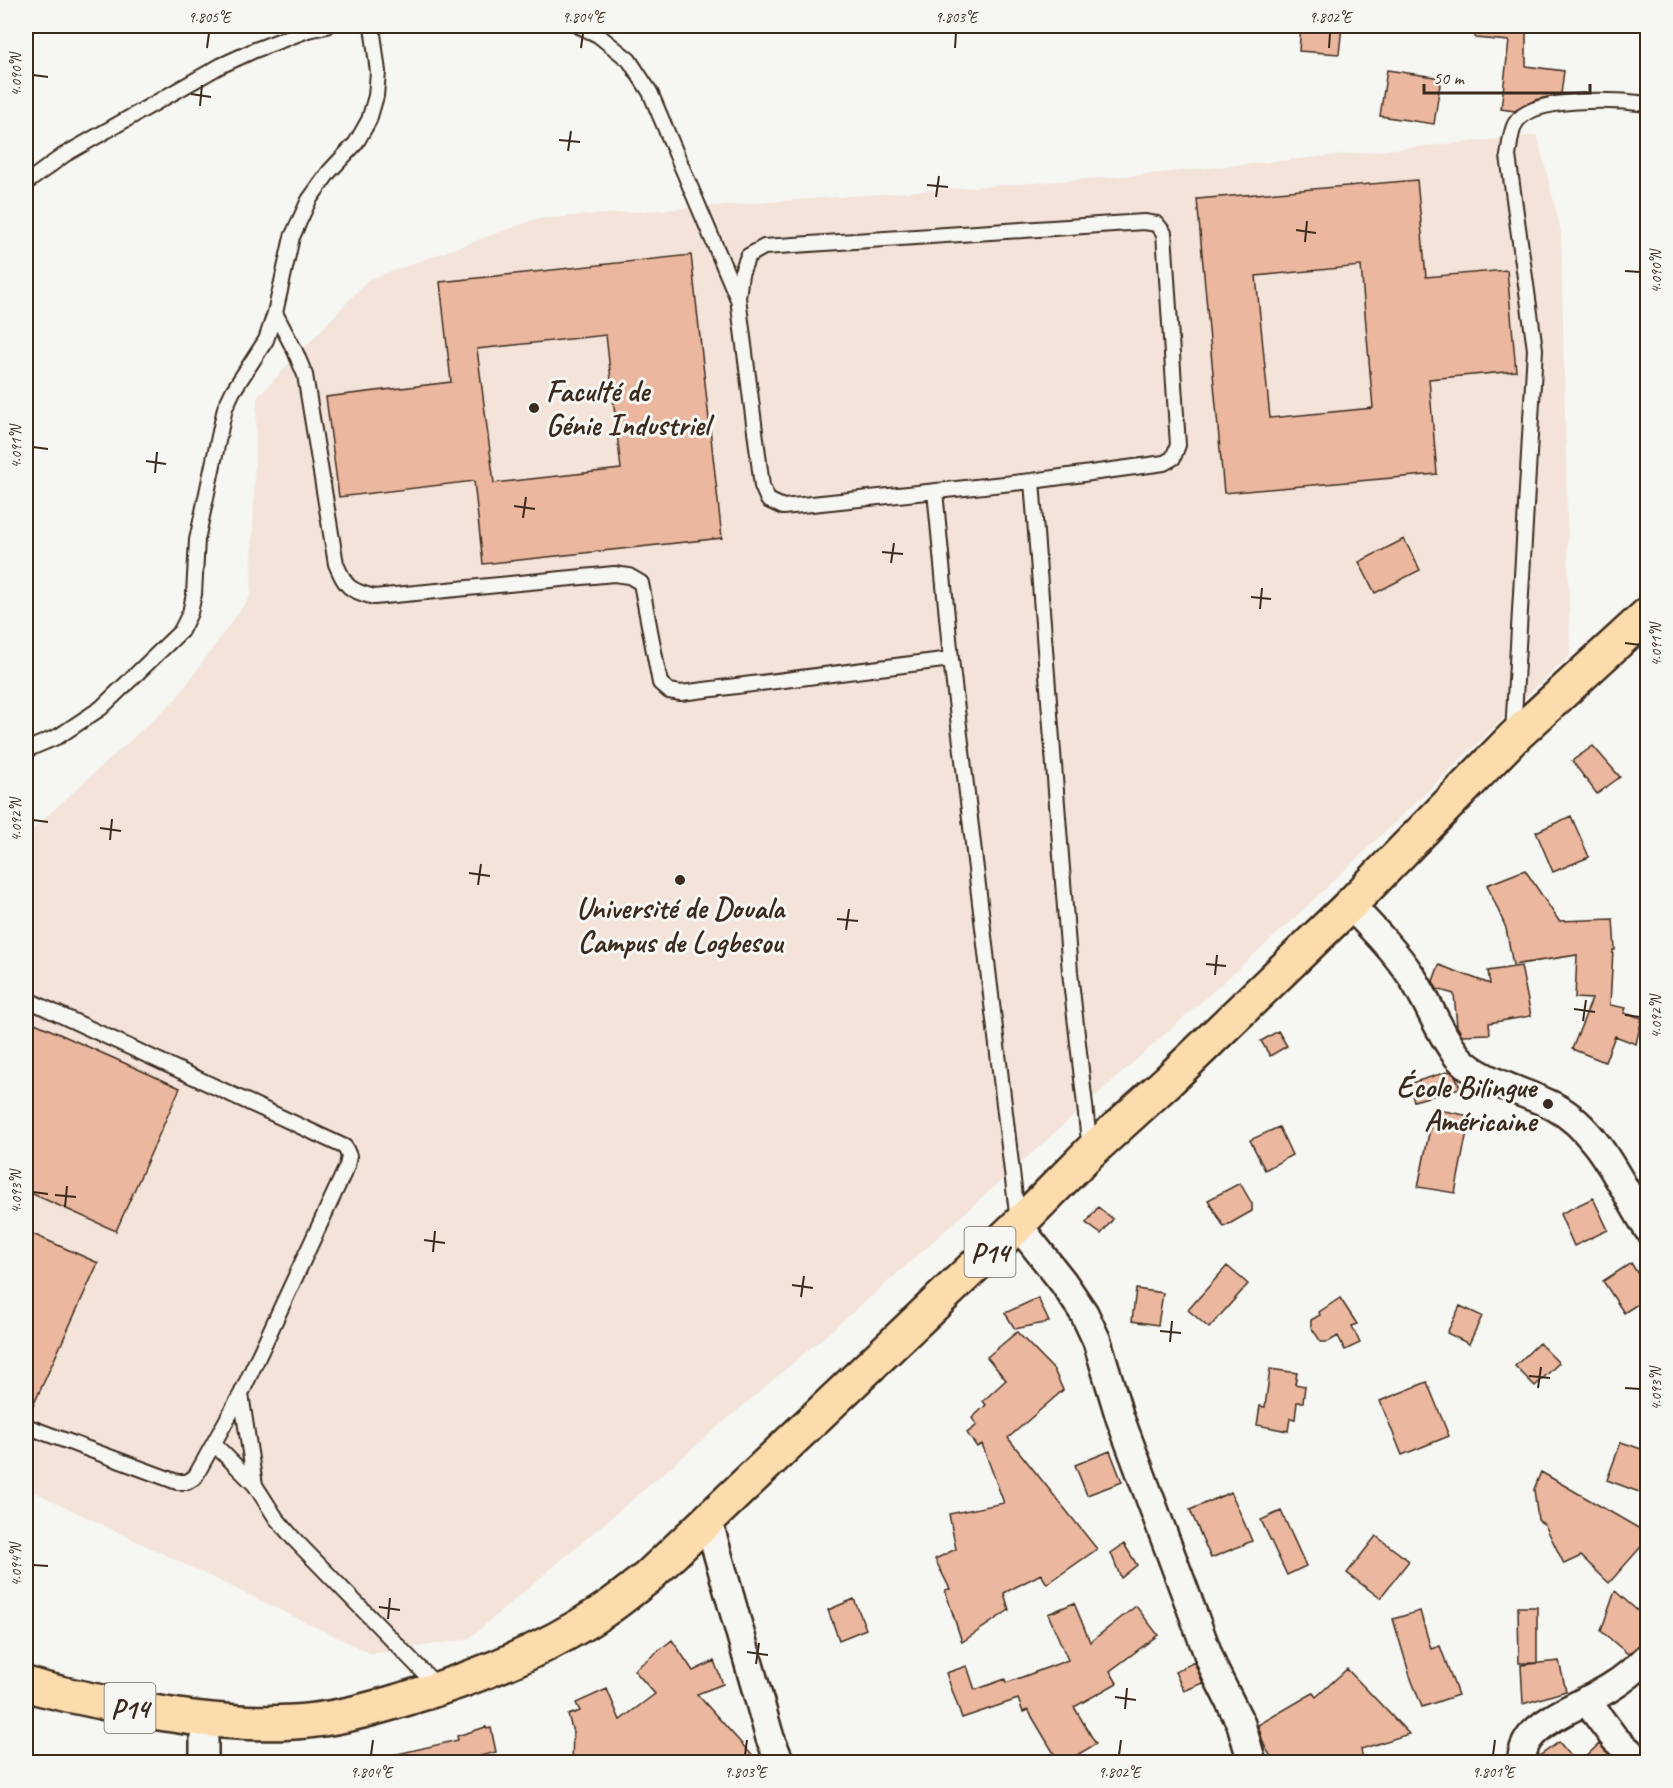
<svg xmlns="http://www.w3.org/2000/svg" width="1673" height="1788" viewBox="0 0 1673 1788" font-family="Caveat,sans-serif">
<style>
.built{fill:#f3e3d9}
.building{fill:#ebb79e;stroke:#3b2a1e;stroke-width:1.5;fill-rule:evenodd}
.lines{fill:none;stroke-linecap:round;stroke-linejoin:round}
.lane-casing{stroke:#3b2a1e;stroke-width:18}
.street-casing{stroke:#3b2a1e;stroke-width:32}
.primary-casing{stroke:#3b2a1e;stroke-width:38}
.lane{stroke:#f6f6f2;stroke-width:14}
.street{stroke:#f6f6f2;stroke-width:27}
.primary{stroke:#fcdcac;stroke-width:33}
.ticks{fill:none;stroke:#3b2a1e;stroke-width:2}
.poi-dot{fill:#3b2a1e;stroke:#f6f6f2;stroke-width:2}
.labels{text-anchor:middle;stroke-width:6;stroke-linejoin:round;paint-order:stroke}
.shield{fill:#f6f6f2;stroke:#73675e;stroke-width:1.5}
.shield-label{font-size:28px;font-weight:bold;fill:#3b2a1e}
.poi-label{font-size:30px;font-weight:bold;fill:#3b2a1e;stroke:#f6f6f2;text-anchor:start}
.neatline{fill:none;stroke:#3b2a1e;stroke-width:2}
.ticks-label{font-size:15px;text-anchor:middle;fill:#3b2a1e}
</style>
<rect width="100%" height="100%" fill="#f6f6f2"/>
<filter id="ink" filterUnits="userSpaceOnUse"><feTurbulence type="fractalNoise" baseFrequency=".0167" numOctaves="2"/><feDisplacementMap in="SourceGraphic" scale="12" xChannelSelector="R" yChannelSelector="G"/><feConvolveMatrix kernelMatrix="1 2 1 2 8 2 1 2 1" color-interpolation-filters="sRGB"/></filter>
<g filter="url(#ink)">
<path class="built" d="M1537 135 1561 231 1570 655 1287 925 873 1295 468 1639 372 1654 26 1488V835L176 699 251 595 257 398 368 280 536 219 1129 176Z"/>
<path class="building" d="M1301 26H1342L1339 54 1299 51Z
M1476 26H1526V66L1564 71 1561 94 1535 100 1515 111 1501 109 1509 41 1475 38Z
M1387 70 1441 78 1434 124 1380 116Z
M1417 180 1426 277 1507 270 1516 371 1429 379 1437 474 1224 493 1197 199ZM1361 266 1373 408 1270 418 1256 276Z
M691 255 722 538 483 564 474 481 339 497 326 397 451 382 440 282ZM606 335 621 469 494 483 477 349Z
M1404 539 1420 570 1375 593 1359 562Z
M1593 746 1620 777 1597 794 1572 761Z
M1571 816 1589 857 1553 872 1536 832Z
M1525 870 1559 921 1613 919 1615 950H1613L1610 1005 1626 1008 1624 1013 1642 1018 1636 1044 1615 1036 1605 1062 1572 1049 1592 999 1575 998 1577 955 1513 965 1506 928 1487 885Z
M1439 965 1490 984 1488 971 1521 966 1531 1016 1489 1023 1490 1034 1462 1035 1457 1026 1454 994 1437 989 1433 981Z
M26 1019 180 1088 116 1231 26 1191Z
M1278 1031 1287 1046 1270 1056 1261 1041Z
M1450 1071 1456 1077 1460 1088 1414 1101 1408 1084Z
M1434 1109 1470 1116 1455 1193 1418 1187Z
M1279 1127 1292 1155 1265 1170 1250 1140Z
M1240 1183 1252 1204V1211L1224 1227 1208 1200Z
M1593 1198 1608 1230 1574 1246 1560 1214Z
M1098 1207 1113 1219 1101 1234 1086 1223Z
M26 1231 98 1263 28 1417H26Z
M1631 1263 1647 1288V1298L1624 1313 1603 1281Z
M1227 1266 1248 1284 1209 1328 1188 1310Z
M1136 1289 1163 1293 1158 1325 1132 1321Z
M1038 1298 1049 1322 1015 1329 1005 1313Z
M1340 1298 1357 1324 1352 1326 1360 1343 1345 1350 1338 1336 1328 1342H1321L1311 1327V1320L1320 1315 1319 1312Z
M1460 1306 1482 1316 1469 1344 1447 1333Z
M1017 1332 1054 1370 1063 1390 1008 1438 1097 1549 1047 1584 1041 1574 1004 1593 1009 1610 962 1642 945 1590 950 1589 935 1559 956 1549 949 1514 1004 1503 982 1444 977 1447 967 1433 977 1425 972 1418 986 1405 983 1401 1006 1380 987 1357Z
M1539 1343 1559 1363 1535 1386 1515 1366Z
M1270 1369 1297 1373 1295 1384 1305 1386 1303 1402H1297L1295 1419 1290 1418 1288 1431 1257 1425 1260 1406 1265 1407Z
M1427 1382 1449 1436 1402 1455 1380 1401Z
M1621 1442 1647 1451V1495L1607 1480Z
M1110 1451 1122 1482 1087 1495 1075 1465Z
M1541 1472 1647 1533V1540L1609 1583 1581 1556 1564 1564 1545 1525 1538 1520 1534 1489Z
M1231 1492 1252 1541 1211 1558 1190 1510Z
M1281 1511 1306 1566 1287 1575 1261 1520Z
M1376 1536 1409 1561 1380 1598 1347 1573Z
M1124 1544 1137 1565 1121 1578 1111 1553Z
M1615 1591 1647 1619V1639L1628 1654 1601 1631Z
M854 1599 866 1629 839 1640 828 1610Z
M1074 1603 1090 1642 1136 1606 1158 1635 1110 1671 1117 1683 1074 1707 1096 1744 1065 1762H1059L1028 1710 1023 1712 1018 1699 962 1718 946 1673 967 1666 975 1690 1005 1679 1006 1683 1068 1660 1048 1614Z
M1518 1607H1537V1663H1519Z
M1420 1611 1431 1649 1440 1646 1458 1695 1422 1707 1410 1676 1393 1619Z
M672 1640 693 1671 714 1661 723 1684 697 1694 758 1762H572L573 1732 568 1715 580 1711 576 1703 607 1689 620 1720 655 1694 634 1670Z
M1559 1661 1566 1691 1523 1704 1521 1665Z
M1194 1662 1203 1683 1184 1691 1175 1672Z
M1347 1669 1409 1734 1361 1749 1363 1762H1274L1264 1745 1258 1725 1313 1693 1316 1697Z
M486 1727 487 1729 491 1728 496 1752 457 1762H393V1755L458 1740 457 1736Z
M1559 1742 1576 1762H1537L1538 1757Z
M1599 1744 1617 1762H1580Z"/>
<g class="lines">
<defs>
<path id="lane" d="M579 26 598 35 629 60 650 92 737 297
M26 183 64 155 220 66 255 50 308 30 327 26
M1144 222 1157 224 1164 233 1178 445 1173 458 1164 463 1032 481 783 507 768 500 762 486 738 298 741 274 748 256 764 247Z
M275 313 295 351 305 375 336 564C346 587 348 590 374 597L614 574 629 576 641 583 660 683 669 691 681 693 951 659
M1032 481 1070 972 1090 1150
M935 491 951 659 1018 1222
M1513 733 1535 349 1508 156C1510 145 1510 134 1515 124 1531 95 1618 100 1648 104
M26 750 59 736 101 708 181 631 190 613 194 594 197 540 225 408 233 391 266 340 275 313 292 237 309 200 329 172 356 143 369 120 376 96 378 72 372 26
M26 999 345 1147 349 1156 347 1166 241 1394 195 1477 187 1482H177L26 1426
M241 1394 255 1485
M214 1444 255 1485 276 1518 293 1538 438 1687"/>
<path id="street" d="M1350 905C1371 927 1393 949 1410 974 1428 1000 1438 1032 1458 1057 1480 1083 1526 1091 1555 1107 1599 1130 1622 1188 1648 1229
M1018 1225 1063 1282 1084 1313 1097 1341 1120 1418 1214 1670 1241 1724 1252 1762
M708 1520 770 1738 780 1762
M1586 1700 1615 1739 1641 1762
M204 1762V1718
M1521 1762C1522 1755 1523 1747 1528 1740 1543 1717 1588 1702 1611 1687 1624 1679 1637 1668 1648 1657"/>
<path id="primary" d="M26 1684C50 1692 75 1696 101 1702 163 1715 230 1726 294 1722 332 1720 369 1710 405 1699 473 1679 540 1653 600 1613 616 1603 631 1590 647 1578L1018 1225 1090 1152 1168 1081 1350 905 1513 738 1648 614"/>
</defs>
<use href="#lane" class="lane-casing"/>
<use href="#street" class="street-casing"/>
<use href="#primary" class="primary-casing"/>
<use href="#lane" class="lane"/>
<use href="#street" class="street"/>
<use href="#primary" class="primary"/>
</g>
</g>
<path class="ticks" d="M207 48 209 33M581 48 583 33M955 48 956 33M1329 48 1330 33M33 75 48 77M191 94 211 97M200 106 202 85M559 140 580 142M568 151 571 131M927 185 948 187M936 197 939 176M1296 230 1316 233M1305 242 1307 221M1625 271 1640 272M33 447 48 449M146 461 166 464M155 473 157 452M514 506 535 509M523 518 526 497M882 552 903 554M891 563 894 543M1251 597 1271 599M1260 609 1262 588M1625 643 1640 645M33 820 48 822M100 828 121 831M110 840 112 819M469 873 490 876M478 885 481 864M837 919 858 921M846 930 849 909M1206 964 1226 966M1215 975 1217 955M1574 1009 1595 1012M1625 1015 1640 1017M1583 1021 1586 1000M33 1192 48 1194M55 1195 76 1197M65 1207 67 1186M424 1240 445 1243M433 1252 435 1231M792 1285 813 1288M801 1297 804 1276M1160 1331 1181 1333M1170 1342 1172 1321M1529 1376 1550 1378M1538 1388 1541 1367M1625 1388 1640 1389M33 1565 48 1566M379 1607 400 1610M388 1619 390 1598M747 1652 768 1655M756 1664 759 1643M1115 1697 1136 1700M1125 1709 1127 1688M371 1755 373 1740M745 1755 747 1740M1119 1755 1121 1740M1493 1755 1495 1740"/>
<g class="poi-dot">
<circle cx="534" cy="408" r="6"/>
<circle cx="680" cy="880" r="6"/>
<circle cx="1548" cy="1104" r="6"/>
</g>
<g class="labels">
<g class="shield">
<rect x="964.5" y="1227" width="51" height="50" rx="4.5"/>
<rect x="104.5" y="1683" width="51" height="50" rx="4.5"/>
</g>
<g class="shield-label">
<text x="990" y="1262">P14</text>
<text x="130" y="1718">P14</text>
</g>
<g class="poi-label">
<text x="546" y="401">Faculté de<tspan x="546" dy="34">Génie Industriel</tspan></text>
<text x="680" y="918" text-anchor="middle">Université de Douala<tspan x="680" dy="34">Campus de Logbesou</tspan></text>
<text x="1536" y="1097" text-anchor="end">École Bilingue<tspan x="1536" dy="34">Américaine</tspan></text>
</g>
</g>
<rect width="1673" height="1788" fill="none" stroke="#f6f6f2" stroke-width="66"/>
<path d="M1424 84v9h166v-9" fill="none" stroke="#3b2a1e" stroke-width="3"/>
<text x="1433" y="84" font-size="18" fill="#3b2a1e" stroke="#f6f6f2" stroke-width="4.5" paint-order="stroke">50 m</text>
<rect x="33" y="33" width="1607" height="1722" class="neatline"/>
<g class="ticks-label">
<text x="209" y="22">9.805°E</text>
<text x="583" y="22">9.804°E</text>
<text x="956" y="22">9.803°E</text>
<text x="1330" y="22">9.802°E</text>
<text transform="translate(16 75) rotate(-90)" y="5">4.090°N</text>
<text transform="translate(1656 272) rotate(-90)" y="5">4.090°N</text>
<text transform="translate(16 447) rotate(-90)" y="5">4.091°N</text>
<text transform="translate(1656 645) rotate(-90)" y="5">4.091°N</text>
<text transform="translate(16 820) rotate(-90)" y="5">4.092°N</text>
<text transform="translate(1656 1017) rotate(-90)" y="5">4.092°N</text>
<text transform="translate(16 1192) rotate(-90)" y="5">4.093°N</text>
<text transform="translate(1656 1389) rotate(-90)" y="5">4.093°N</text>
<text transform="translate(16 1565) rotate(-90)" y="5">4.094°N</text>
<text x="371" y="1777">9.804°E</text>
<text x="745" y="1777">9.803°E</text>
<text x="1119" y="1777">9.802°E</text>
<text x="1493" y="1777">9.801°E</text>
</g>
</svg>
